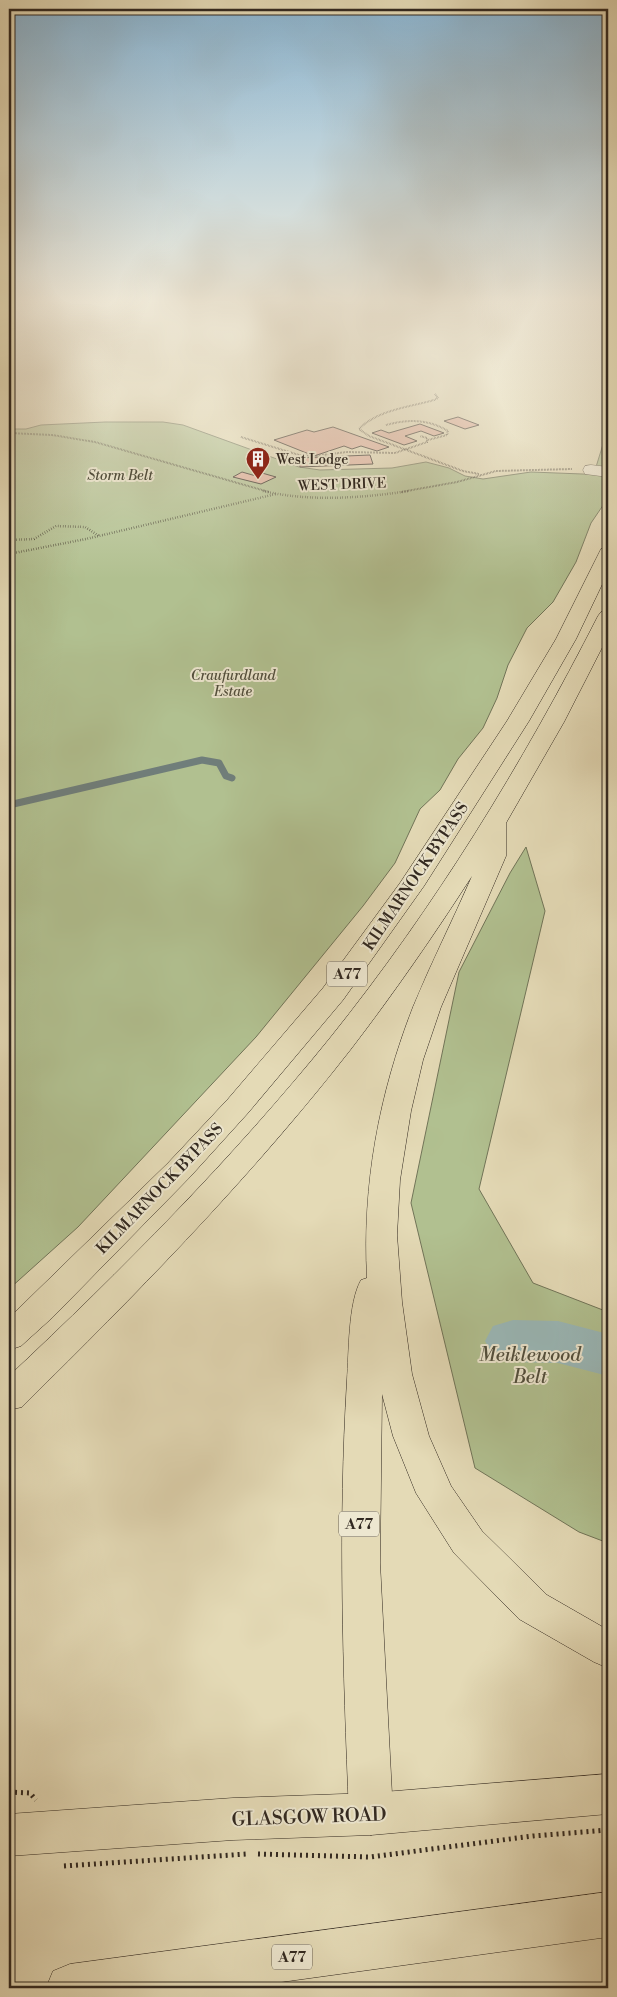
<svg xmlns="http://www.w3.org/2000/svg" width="617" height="1997" viewBox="0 0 617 1997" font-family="'Libre Bodoni',serif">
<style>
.green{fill:#b1c090;stroke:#717458}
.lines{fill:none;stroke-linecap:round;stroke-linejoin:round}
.stream{stroke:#707e7b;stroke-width:7}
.river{fill:#9ab8b8;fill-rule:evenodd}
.building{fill:#e3b19d;stroke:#312820}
.minor-casing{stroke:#5e5446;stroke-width:1}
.major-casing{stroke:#312820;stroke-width:1}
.highway-casing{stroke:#312820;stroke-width:1}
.path-far2{stroke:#312820;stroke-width:2;stroke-dasharray:0.5 1;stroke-linecap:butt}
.path-far1{stroke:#312820;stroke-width:2.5;stroke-dasharray:0.5 2;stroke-linecap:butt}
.path{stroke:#312820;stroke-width:5;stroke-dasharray:2 4;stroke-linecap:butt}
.minor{fill:#ede7d0;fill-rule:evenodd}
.major{fill:#e4dab6;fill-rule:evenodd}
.highway{fill:#e4dab6;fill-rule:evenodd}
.labels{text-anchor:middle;stroke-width:4;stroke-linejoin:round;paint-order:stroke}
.far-poi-label{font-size:14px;fill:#312820;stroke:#ede7d0;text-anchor:start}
.far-park-label{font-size:14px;font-style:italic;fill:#514e3c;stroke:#ede7d0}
.far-street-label{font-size:14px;fill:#312820;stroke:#ede7d0}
.shield{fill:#ede7d0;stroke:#696155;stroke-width:1}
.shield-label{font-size:15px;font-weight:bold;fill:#312820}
.street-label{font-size:16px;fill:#312820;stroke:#ede7d0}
.near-park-label{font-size:19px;font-style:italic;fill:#514e3c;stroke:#ede7d0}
.near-street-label{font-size:19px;fill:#312820;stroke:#ede7d0}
</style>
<rect width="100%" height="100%" fill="#e4dab6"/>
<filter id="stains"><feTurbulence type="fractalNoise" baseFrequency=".004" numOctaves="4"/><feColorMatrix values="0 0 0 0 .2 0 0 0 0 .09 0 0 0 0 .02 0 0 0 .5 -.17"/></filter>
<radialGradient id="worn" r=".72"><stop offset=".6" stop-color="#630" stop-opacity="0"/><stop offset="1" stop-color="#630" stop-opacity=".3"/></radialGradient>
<path class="green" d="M105 422H163L183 425 299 467 320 470 392 468 426 462 449 468 465 476 483 479 531 472 608 475V498L591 523 576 562 553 602 527 628 508 665 497 698 483 728 458 759 440 790 420 809 395 863 363 906 256 1037 78 1227 9 1289V429H26L41 425Z
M608 428V469L596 467Z
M526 847 545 911 479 1189 533 1283 608 1312V1543L579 1532 475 1468 411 1203 459 972 510 873Z"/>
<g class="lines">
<path class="stream" d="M9 805 202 760 219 763 226 776 232 778"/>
<path class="river" d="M513 1320 558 1321 608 1334V1376L558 1363 513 1362 493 1356 485 1341 493 1326Z"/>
</g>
<path class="building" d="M458 417 479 425 465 429 444 421Z
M420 424 444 433 434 436 421 431 405 436 417 441 404 445 372 433 381 430 389 433Z
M333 427 389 447 377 451 361 446 352 449 344 446 314 456 274 440 307 430 314 432Z
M370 455 373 464 300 467 298 458Z
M242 472 256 476 262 473 276 477 261 484 233 477Z"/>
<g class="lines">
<defs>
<path id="minor" d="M591 465 608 467V477L585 474 583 470 585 466Z"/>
<path id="major" d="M608 1774V1814L371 1835 233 1840 9 1856V1814L233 1798 371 1793Z"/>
<path id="highway" d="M608 548V572L576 639 529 721 424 886 343 1000 248 1113 190 1177 53 1317 21 1346 9 1350V1318L168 1163 228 1099 323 988 400 883 507 721 556 639 601 549Z
M608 610V636L564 722 506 823V856L441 1007 423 1060 411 1111 400 1180 397 1235 402 1302 412 1374 429 1436 451 1486 482 1531 547 1595 608 1630V1668L594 1662 519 1619 454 1553 416 1493 393 1436 382 1394 380 1563 393 1814 387 1829 371 1835 355 1829 349 1814C343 1669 338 1525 347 1380 349 1352 348 1303 361 1280L367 1278C362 1185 379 1094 413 1007 431 963 453 920 472 876 434 935 394 993 351 1049 259 1167 154 1276 48 1381L22 1407 9 1410V1376C122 1270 233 1158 330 1038 435 907 522 765 598 616L601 612Z
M608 1892V1937L238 1988H46L53 1971 70 1964Z"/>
</defs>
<use href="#minor" class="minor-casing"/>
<use href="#major" class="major-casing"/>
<use href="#highway" class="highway-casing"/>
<path class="path-far2" d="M435 394 438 398 434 400C410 407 377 410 359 429L369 436 463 471 479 474
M386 425C408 419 428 419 448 431L447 435 428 440
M9 433 52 435 95 442 269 492
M241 437 299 455 314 456 347 452 395 453 427 442V438L420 436
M401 492 457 482 496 471 572 469"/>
<path class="path-far1" d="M263 491C311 502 361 498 409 491
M9 540 34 539 56 526 85 527 99 536
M9 554 86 539 276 494"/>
<path class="path" d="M9 1792 30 1793 36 1800
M258 1854 370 1857 533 1836 608 1830
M64 1866 247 1854"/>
<use href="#minor" class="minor"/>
<use href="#major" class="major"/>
<use href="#highway" class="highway"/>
</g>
<linearGradient id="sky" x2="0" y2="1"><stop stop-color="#89b6d5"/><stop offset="0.52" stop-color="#f3eede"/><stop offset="1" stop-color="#f3eede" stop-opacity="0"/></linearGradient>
<rect width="617" height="579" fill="url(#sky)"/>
<defs>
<symbol id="building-pin" viewBox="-11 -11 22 30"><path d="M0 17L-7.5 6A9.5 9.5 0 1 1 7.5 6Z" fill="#8f2418" stroke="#ede7d0"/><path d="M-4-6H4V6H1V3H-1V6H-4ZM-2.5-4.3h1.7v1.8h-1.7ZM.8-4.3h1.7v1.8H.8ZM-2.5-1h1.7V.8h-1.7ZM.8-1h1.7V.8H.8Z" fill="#fff"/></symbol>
</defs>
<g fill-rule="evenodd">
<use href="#building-pin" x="244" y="445" width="28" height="38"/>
</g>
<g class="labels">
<g class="far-poi-label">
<text x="276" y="464">West Lodge</text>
</g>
<g class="far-park-label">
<text x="120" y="480">Storm Belt</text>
<text x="233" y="680">Craufurdland<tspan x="233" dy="16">Estate</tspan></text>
</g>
<g class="far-street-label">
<text transform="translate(342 484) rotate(-2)" y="5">WEST DRIVE</text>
</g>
<g class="shield">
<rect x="327" y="961.5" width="40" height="25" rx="4"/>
<rect x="339" y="1511.5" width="40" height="25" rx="4"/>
<rect x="272" y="1944.5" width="40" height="25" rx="4"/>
</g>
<g class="shield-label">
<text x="347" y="979">A77</text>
<text x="359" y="1529">A77</text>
<text x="292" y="1962">A77</text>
</g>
<g class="street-label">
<text transform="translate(415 876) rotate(-56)" y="6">KILMARNOCK BYPASS</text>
<text transform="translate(159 1188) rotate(-46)" y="6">KILMARNOCK BYPASS</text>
</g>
<g class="near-park-label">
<text x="530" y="1361">Meiklewood<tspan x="530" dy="22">Belt</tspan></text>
</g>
<g class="near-street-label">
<text transform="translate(309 1816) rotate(-2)" y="7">GLASGOW ROAD</text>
</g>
</g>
<rect width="617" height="1997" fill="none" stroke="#e4dab6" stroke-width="30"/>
<rect x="10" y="10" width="597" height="1977" fill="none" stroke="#312820" stroke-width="2.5"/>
<rect x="15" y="15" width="587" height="1967" fill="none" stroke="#312820"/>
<rect width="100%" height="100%" filter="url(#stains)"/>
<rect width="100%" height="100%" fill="url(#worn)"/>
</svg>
